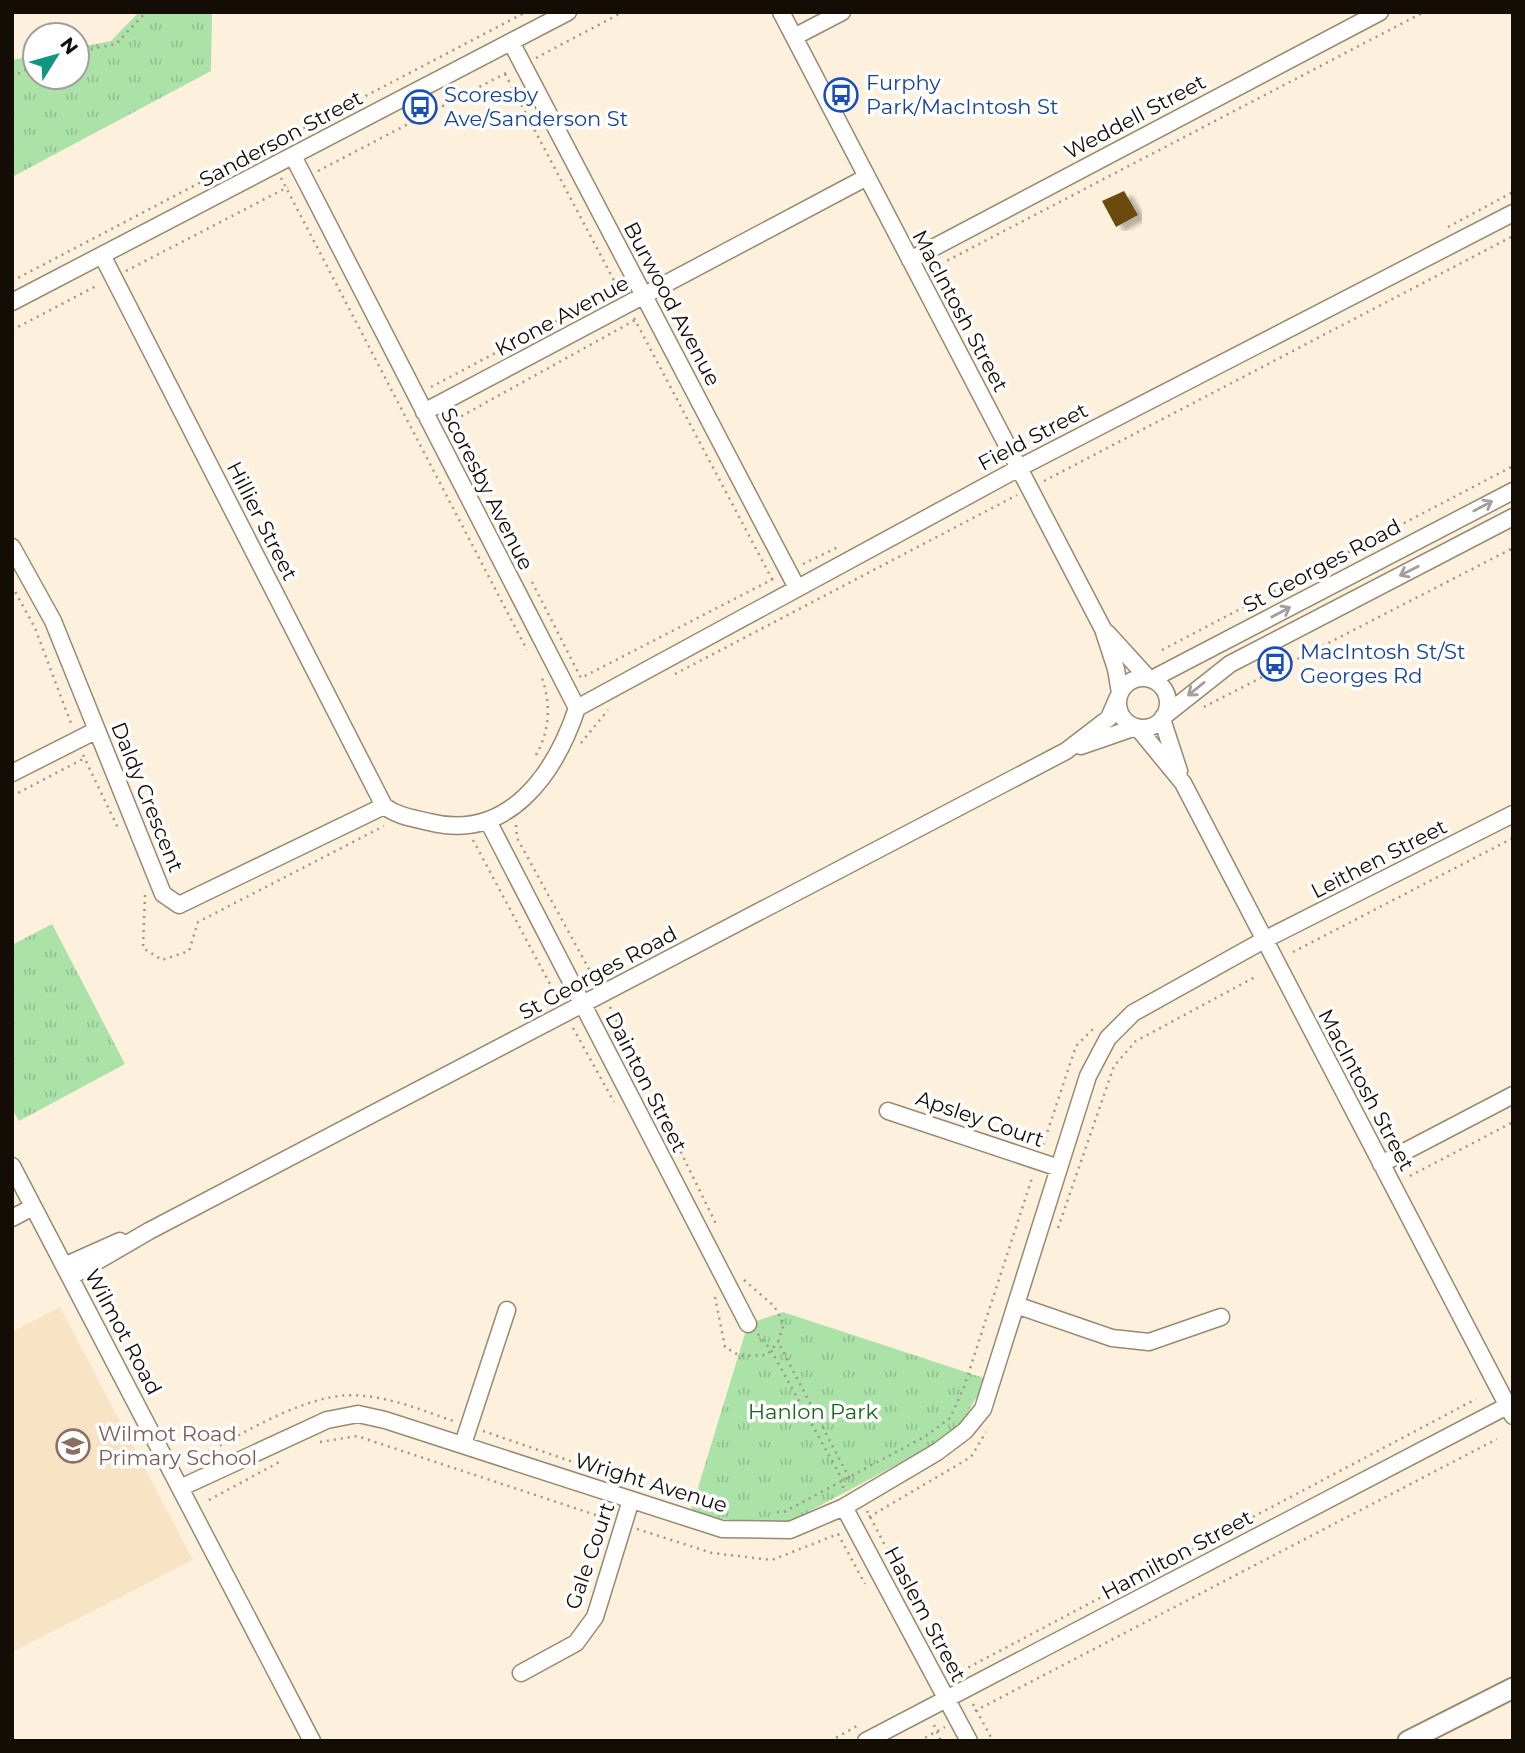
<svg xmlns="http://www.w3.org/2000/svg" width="1525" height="1753" viewBox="0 0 1525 1753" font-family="Montserrat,sans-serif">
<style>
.built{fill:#f8e4c4}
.park{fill:url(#park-tufts)}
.building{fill:#6b4c11;filter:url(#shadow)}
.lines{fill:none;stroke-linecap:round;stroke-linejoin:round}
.minor-casing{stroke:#988972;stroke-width:19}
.major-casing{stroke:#988972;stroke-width:23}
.path{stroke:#a09687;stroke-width:2.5;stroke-dasharray:2 5;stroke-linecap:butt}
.minor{stroke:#fff;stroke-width:16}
.major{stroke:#fff;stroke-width:19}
.oneway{stroke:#a19e9b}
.labels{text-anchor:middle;stroke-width:7;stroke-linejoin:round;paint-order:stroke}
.transit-label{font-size:21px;fill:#164399;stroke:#fff;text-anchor:start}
.street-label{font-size:21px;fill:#130d06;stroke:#fff}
.park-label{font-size:21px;fill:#17671b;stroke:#fff}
.education-label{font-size:21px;fill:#785e54;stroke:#fff;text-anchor:start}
</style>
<defs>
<pattern id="park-tufts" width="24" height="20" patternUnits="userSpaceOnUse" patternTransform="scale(1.75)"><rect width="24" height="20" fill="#aae2a8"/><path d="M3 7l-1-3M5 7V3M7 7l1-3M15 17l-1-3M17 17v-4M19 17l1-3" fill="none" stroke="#91c18f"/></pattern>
<filter id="shadow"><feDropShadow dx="8" dy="4.5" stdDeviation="2" flood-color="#0004"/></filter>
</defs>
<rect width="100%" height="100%" fill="#fdf0dc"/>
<path class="built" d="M60 1307 193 1560 12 1652V1332Z"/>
<path class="park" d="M139 12H212L211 71 12 177V60L35 55V77H77V48L111 41Z
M52 924 125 1064 19 1121 12 1109V945Z
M783 1312 987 1379 956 1433 780 1527 690 1514 748 1324Z"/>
<path class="building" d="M1124 191 1138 215 1116 227 1102 201Z"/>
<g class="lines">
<defs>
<path id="minor" d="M781 12 1103 629 1116 669 1120 693
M794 37 842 12
M511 42 796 586
M102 255 384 806
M910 260 1380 12
M12 302 568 12
M424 412 867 177
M12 547 53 621 163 894 179 905 384 806C397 816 413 818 429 822 508 842 555 774 577 708L293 156
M1107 633 1148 678
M1118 703a25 25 0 1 1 50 0a25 25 0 1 1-50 0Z
M1152 679 1513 491
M577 708 1019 468 1513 213
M1163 717 1230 664 1513 517
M1162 719 1179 771
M1137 727 1183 783 1513 1416
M1081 746 1136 727
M12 773 97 730
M488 821 748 1324
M888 1111 1059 1168
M1381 1164 1513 1095
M12 1166 312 1741
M12 1218 33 1207
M64 1266 120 1241
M70 1277 149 1231 1066 751 1109 718 1118 697
M1016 1305 1112 1338 1149 1342 1221 1317
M463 1444 507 1310
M180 1488 327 1420 358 1414 385 1420 722 1529 790 1530 844 1507 937 1452 965 1431 983 1409 1088 1076 1108 1038 1133 1013 1264 940 1513 814
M844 1507 969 1741
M521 1673 576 1643 595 1617 631 1500
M866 1741 1507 1406"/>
<path id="major" d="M1408 1741 1513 1688"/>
</defs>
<use href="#minor" class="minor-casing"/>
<use href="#major" class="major-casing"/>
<path class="path" d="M77 52 116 44 146 12
M536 58 623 12
M505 74 619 290
M12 77 35 65
M318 171 508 72
M281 178 527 650
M1448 227 1513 192
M935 267 1424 12
M126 271 288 187
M12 281 526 12
M634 318 773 581
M12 330 98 285
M431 387 617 289
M449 423 637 319
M1044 481 1513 236
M803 564 838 547
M532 582 581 678 775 578
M12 586 35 628 72 726
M1162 650 1513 466
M675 674 1017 495
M1204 707 1513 548
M581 743 608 710
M83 755 118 828
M536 755C550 730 551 704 542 678
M12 796 85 758
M516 825 517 838 595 980
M473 840 559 1001
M145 895 143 948 162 960 189 951 198 922 384 826
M1293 952 1513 838
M610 1007 716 1224
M573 1028 614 1102
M1043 1145 1076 1046 1096 1026
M1410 1176 1513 1122
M1058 1228 1114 1066 1136 1041 1255 977
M744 1280 774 1306 784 1324 778 1342 852 1483
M715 1297 725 1347 740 1356 767 1355 778 1342
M758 1334 771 1350 843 1481V1490
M483 1431 579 1464
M320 1442 357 1436 608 1519
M189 1462C235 1439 286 1404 338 1396 375 1391 419 1409 453 1421
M209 1500 283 1460
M867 1511 898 1570
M777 1512H784L926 1436 950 1418 964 1387 1033 1175
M869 1517 971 1457 986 1432
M637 1529 712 1553 772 1560 838 1534 865 1584
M944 1660 958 1676
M956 1674 1476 1399
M973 1704 993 1741
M975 1711 1497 1439
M934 1725 941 1741
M830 1741 857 1726
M919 1741 945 1727"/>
<use href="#minor" class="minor"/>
<use href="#major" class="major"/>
</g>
<defs><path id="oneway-shaft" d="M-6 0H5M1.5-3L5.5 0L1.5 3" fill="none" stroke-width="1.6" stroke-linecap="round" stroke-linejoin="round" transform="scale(1.75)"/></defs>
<g class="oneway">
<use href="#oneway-shaft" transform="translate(1483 506) rotate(-28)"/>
<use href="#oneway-shaft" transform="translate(1409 571) rotate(153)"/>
<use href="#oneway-shaft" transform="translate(1281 612) rotate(-28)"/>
<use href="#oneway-shaft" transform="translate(1196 689) rotate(141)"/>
</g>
<defs>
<symbol id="bus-ring" viewBox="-11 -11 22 22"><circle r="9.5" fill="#fff" stroke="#1a4fb4" stroke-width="1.5"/><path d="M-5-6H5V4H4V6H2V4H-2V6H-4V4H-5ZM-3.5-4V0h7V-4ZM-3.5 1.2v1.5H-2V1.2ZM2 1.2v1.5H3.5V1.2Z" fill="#1a4fb4"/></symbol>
<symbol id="school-ring" viewBox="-11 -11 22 22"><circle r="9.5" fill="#fff" stroke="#8d6e63" stroke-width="1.5"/><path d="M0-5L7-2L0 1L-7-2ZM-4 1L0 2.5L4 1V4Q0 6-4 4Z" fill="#8d6e63"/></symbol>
</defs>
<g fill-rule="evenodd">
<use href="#bus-ring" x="822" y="76" width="38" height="38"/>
<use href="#bus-ring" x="401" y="88" width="38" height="38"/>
<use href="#bus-ring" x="1256" y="645" width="38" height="38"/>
<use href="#school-ring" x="54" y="1427" width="38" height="38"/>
</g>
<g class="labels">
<g class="transit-label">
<text x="866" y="90">Furphy<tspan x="866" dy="24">Park/MacIntosh St</tspan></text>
<text x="444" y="102">Scoresby<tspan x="444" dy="24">Ave/Sanderson St</tspan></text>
<text x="1300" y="659">MacIntosh St/St<tspan x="1300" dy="24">Georges Rd</tspan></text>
</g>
<g class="street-label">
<text transform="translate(1135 117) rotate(-28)" y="7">Weddell Street</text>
<text transform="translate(281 139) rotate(-28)" y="7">Sanderson Street</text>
<text transform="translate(672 304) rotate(62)" y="7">Burwood Avenue</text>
<text transform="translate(960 311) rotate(62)" y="7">MacIntosh Street</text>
<text transform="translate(562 316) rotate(-28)" y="7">Krone Avenue</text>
<text transform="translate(1033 437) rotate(-28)" y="7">Field Street</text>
<text transform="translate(487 489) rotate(63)" y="7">Scoresby Avenue</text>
<text transform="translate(262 521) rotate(63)" y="7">Hillier Street</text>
<text transform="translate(1322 566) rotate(-28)" y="7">St Georges Road</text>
<text transform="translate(147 797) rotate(68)" y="7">Daldy Crescent</text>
<text transform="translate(1379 859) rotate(-27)" y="7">Leithen Street</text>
<text transform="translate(598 973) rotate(-28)" y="7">St Georges Road</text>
<text transform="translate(646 1082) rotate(63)" y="7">Dainton Street</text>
<text transform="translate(1366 1090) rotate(62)" y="7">MacIntosh Street</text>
<text transform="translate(980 1119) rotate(19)" y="7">Apsley Court</text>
<text transform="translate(123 1332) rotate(62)" y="7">Wilmot Road</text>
<text transform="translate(651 1483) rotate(17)" y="7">Wright Avenue</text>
<text transform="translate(1177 1555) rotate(-28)" y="7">Hamilton Street</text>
<text transform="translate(590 1556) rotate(-71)" y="7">Gale Court</text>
<text transform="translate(925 1614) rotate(62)" y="7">Haslem Street</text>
</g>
<g class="park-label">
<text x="813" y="1419">Hanlon Park</text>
</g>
<g class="education-label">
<text x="98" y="1441">Wilmot Road<tspan x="98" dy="24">Primary School</tspan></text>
</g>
</g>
<rect width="1525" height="1753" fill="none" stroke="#130d06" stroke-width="28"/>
<g transform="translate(56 56) rotate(53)"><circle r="33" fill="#ffffff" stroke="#a19e9b" stroke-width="2"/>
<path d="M0-5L12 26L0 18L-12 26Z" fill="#0f9580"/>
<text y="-10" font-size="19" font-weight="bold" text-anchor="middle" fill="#130d06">N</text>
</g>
</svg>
